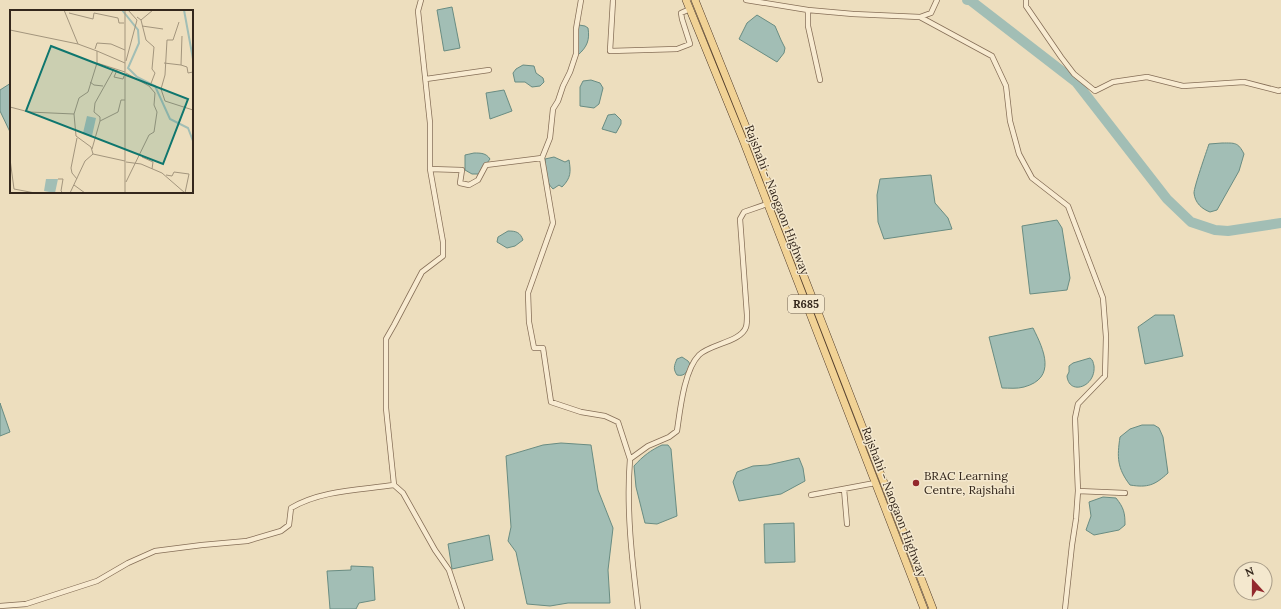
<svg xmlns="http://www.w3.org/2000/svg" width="1281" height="609" viewBox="0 0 1281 609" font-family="Lora,serif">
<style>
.water{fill:#a2beb5;stroke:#698c82}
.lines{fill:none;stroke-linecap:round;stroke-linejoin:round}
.river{stroke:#a2beb5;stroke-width:10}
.street-casing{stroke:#856e57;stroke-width:6}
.primary-casing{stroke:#523d2c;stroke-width:8}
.street{stroke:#f8ebd1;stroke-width:4.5}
.primary{stroke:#f1d295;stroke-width:7}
.poi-dot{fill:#93282c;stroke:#f4e8ce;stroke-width:1.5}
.labels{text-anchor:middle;stroke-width:3;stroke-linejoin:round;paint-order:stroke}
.shield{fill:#f4e8ce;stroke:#6e6151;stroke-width:1}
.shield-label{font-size:11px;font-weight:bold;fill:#34271c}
.street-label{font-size:12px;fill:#34271c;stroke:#f4e8ce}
.poi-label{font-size:12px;fill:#34271c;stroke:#f4e8ce;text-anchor:start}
.inset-river{fill:none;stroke:#a2beb5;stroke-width:2}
.inset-road{fill:none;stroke:#a3957d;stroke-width:1}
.view{fill:#0f766e;fill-opacity:0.15;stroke:#0f766e;stroke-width:2}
.inset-edge{fill:none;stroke:#34271c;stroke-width:2}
</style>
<rect width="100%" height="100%" fill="#eddebe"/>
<path class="water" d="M452 7 460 48 444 51 437 10Z
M757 15 775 26 781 40 785 48 784 53 777 62 739 39 747 23Z
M579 25 585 26 588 28C590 40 587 47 578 55L574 43 575 29Z
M523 65 534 66 536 73 543 78 544 82 540 86 532 87 525 82H515L513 73 516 69Z
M591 80 600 83 603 88 599 104 594 108 580 106V87L583 81Z
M11 83V134L0 111V90Z
M504 90 512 111 490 119 486 93Z
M615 114 621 120V124L616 133 602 129 608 115Z
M1222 143C1235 143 1238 142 1244 154L1239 171 1217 210 1210 212C1202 209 1195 203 1194 193 1194 187 1206 153 1209 144Z
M474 153C481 153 486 153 490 159L479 174H472L465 170V155Z
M554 157 565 162 569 160C571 172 571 178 562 187L559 185 553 189C545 182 545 169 545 159Z
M931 175 935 203 948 218 952 229 884 239 878 222 877 195 880 179Z
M1057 220 1062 228 1070 278 1067 290 1030 294 1022 226Z
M508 231C516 231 520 232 523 240L515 246 507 248 497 242 498 237Z
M1155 315H1174L1183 356 1145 364 1138 327Z
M1033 328C1044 350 1057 378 1024 387 1017 389 1009 388 1002 388L989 337Z
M682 357 688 361 690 364C688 371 685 377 677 375 673 369 674 366 677 359Z
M1090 358C1093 360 1093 362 1094 366 1096 387 1069 396 1067 376L1069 372V366L1073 363Z
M0 403 10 432 0 436Z
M1142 425H1154L1159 428 1163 437 1168 473C1155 485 1148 488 1130 485 1117 468 1117 457 1120 437L1130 429Z
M561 443 591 445 598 490 613 528 608 570 610 603H568L550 606 527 604 516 552 508 541 511 527 506 456 543 445Z
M662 445H668L671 449 677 516 657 524 645 523 636 487 634 466C643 456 651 450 662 445Z
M799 458 803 468 805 481 781 494 739 501 733 482 737 472 753 466 768 465Z
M1103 497 1116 498C1124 508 1125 513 1125 525L1119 530 1094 535 1086 530 1091 516 1089 502Z
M794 523 795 562 765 563 764 524Z
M489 535 493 560 452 569 448 544Z
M351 566 373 567 375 600 359 603 356 609H330L327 571 351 570Z"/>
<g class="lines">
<path class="river" d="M967 0H970L1076 82 1167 199 1191 222 1215 230 1228 231 1281 223"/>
<defs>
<path id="street" d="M421 0 418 11 430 123V169L443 242V256L422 272 394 325 386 339V408L394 485 403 493 435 550 449 570 462 609
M581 0 576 29V54L570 72 563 86 558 101 553 109 550 138 542 158 553 223 528 293 529 322 534 348H543L551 402 581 412 605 416 618 422 630 459
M613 0 610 51 677 49 690 44 682 19 681 13 690 9
M746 0 808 10 853 14 920 17 992 56 1006 86 1010 121 1019 154 1032 178 1068 206 1103 298 1106 337 1105 376 1078 404 1075 418 1078 491 1076 519 1072 545 1065 609
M1026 0V6L1061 57 1074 74 1095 91 1113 82 1147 77 1183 86 1244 82 1279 91 1281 90
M808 10V26L820 80
M920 17 931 13 937 0
M426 79 489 70
M430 169 462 170 460 183 469 185 478 180 486 165 542 158
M844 489 847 524
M1078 491 1125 493
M811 495 875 483
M0 606 26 604 97 581 128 563 155 551 202 545 247 541 281 531 289 525 291 508C321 490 361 490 394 485
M638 609C632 560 626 509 630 459L648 446 669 437 677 431C680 411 684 370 699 355 710 344 741 342 746 327 747 324 747 319 747 315L740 219 744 212 767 204"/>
<path id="primary" d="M686 0 743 140 924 609
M695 0 750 137 933 609"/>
</defs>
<use href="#street" class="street-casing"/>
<use href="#primary" class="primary-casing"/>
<use href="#street" class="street"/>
<use href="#primary" class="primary"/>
</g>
<circle class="poi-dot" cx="916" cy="483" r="4"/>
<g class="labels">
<rect class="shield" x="788" y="295" width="36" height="18" rx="3"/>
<g class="shield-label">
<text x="806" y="308">R685</text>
</g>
<g class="street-label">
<text transform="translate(777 200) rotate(69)" y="4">Rajshahi - Naogaon Highway</text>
<text transform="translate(894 502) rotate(69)" y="4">Rajshahi - Naogaon Highway</text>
</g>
<g class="poi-label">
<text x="924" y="480">BRAC Learning<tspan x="924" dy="14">Centre, Rajshahi</tspan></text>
</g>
</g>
<g transform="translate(10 10)">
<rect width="183" height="183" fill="#eddebe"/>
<path d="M77 106 86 108 82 126 73 123ZM36 169H48L45 183 34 181Z" fill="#a2beb5"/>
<path class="inset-river" d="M112 0 128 20 129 33 118 58 127 67 145 76 160 109 178 118 183 131M174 0 183 49"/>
<path class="inset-road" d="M54 0 68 34 87 41V53L115 62M115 0V183M59 3 83 9 84 3 89 4 108 8 109 13H114M127 7 131 10 136 30 144 37 142 59 145 63 140 76M131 10 143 0M169 12 163 30H157L155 65 151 79 155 91 183 100M132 16 153 19M0 20 68 34M85 39 87 33 101 34 115 40M87 41 115 53M116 51 127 10 118 0M154 53 171 55 177 57 178 63 183 62M171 55 172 26M107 60 104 67 113 69 114 66M116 63 139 76 145 83 144 95 147 102 144 122 139 125 116 172M80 72 84 75 93 76M0 97 19 102 64 104M90 111V107L84 102 85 93 104 59M67 128 61 158 62 163 67 169M82 139 90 111 108 102 111 90H115M83 144 81 137 66 126 64 104 69 88 78 82 87 53M83 144 115 151M132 147 143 152 142 159M0 149 4 179 25 183M116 152 131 154 152 163 175 183M156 165 162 166 164 162 179 164 175 183M48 169H53L51 181 53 183M64 175 75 183M60 183 75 151 83 144"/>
<path class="view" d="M41 36 178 89 153 154 16 101Z"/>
<rect width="183" height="183" class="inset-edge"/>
</g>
<g transform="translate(1253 581) rotate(339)"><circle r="19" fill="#f4e8ce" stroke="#a79b87"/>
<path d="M0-3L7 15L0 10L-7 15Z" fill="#93282c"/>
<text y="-6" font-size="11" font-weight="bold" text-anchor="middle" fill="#34271c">N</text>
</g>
</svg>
